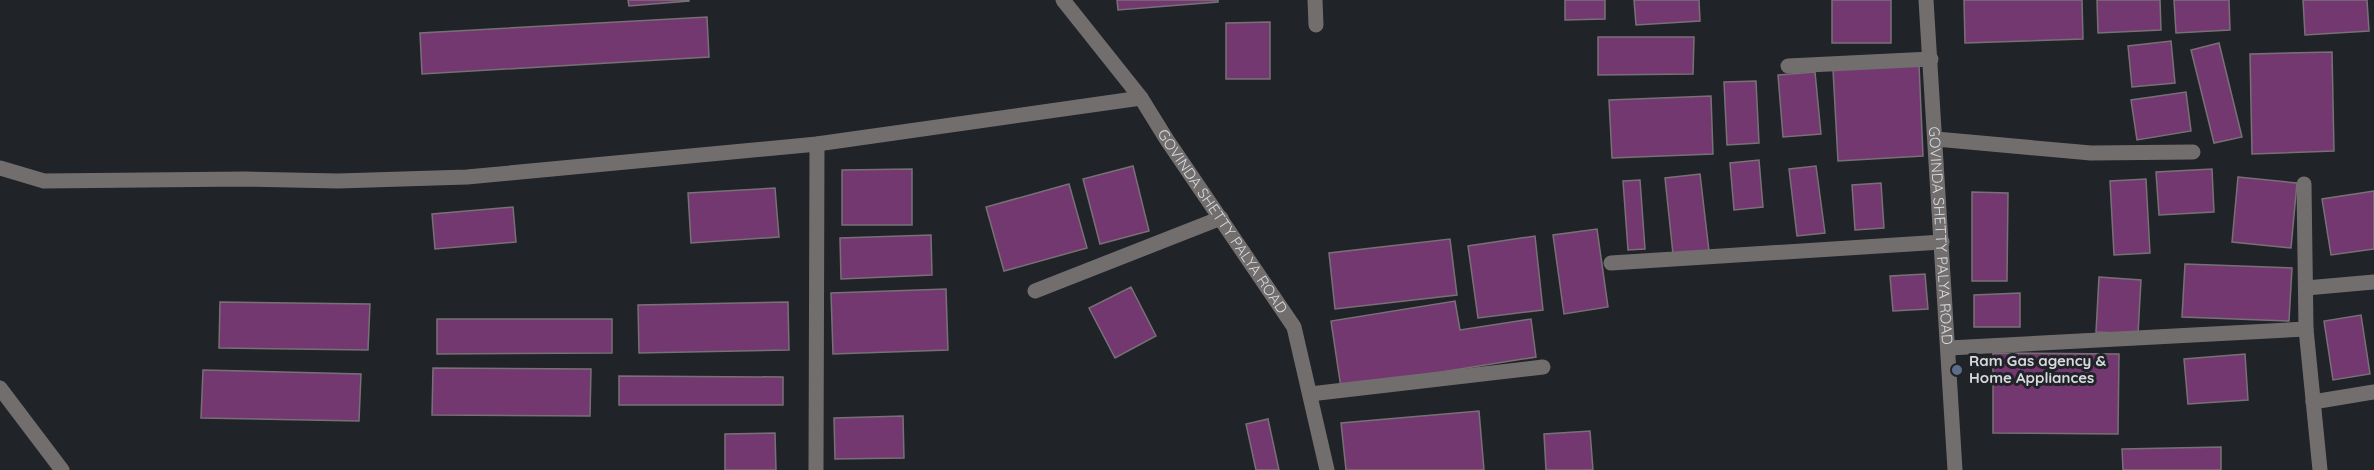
<svg xmlns="http://www.w3.org/2000/svg" width="2374" height="470" viewBox="0 0 2374 470" font-family="Quicksand,sans-serif">
<style>
.building{fill:#743870;stroke:#777176;stroke-width:1.5}
.lines{fill:none;stroke-linecap:round;stroke-linejoin:round}
.minor{stroke:#726e6e;stroke-width:15}
.service-dot{fill:#5c6f8a;stroke:#202328;stroke-width:2}
.labels{text-anchor:middle;stroke-width:6;stroke-linejoin:round;paint-order:stroke}
.street-label{font-size:15px;fill:#d7d9dd;stroke:#202328}
.poi-label{font-size:15px;font-weight:bold;fill:#d7d9dd;stroke:#202328;text-anchor:start}
</style>
<rect width="100%" height="100%" fill="#202328"/>
<path class="building" d="M628 0H689V1L629 6Z
M1117 0H1218V2L1118 10Z
M1565 0H1605V19L1565 20Z
M1634 0H1699L1700 21 1636 25Z
M1832 0H1891V43H1832Z
M1964 0H2082L2083 39 1965 43Z
M2097 0H2160L2161 30 2098 33Z
M2174 0H2229L2230 30 2176 33Z
M2303 0H2367L2369 31 2305 35Z
M707 17 709 57 422 74 420 33Z
M1270 22V79H1226V23Z
M1598 37H1694L1693 74 1598 75Z
M2171 41 2175 83 2132 87 2128 46Z
M2219 43 2242 137 2214 143 2191 50Z
M2332 52 2334 151 2252 154 2250 54Z
M1919 64 1923 156 1838 161 1833 70Z
M1815 72 1821 134 1783 137 1778 75Z
M1756 81 1759 143 1727 145 1724 82Z
M2186 92 2191 131 2137 140 2131 100Z
M1711 96 1713 154 1612 158 1609 100Z
M1759 160 1763 207 1734 210 1730 163Z
M1133 166 1149 231 1100 244 1083 179Z
M1816 166 1825 233 1797 236 1789 169Z
M912 169V225H842V170Z
M2212 169 2214 212 2159 215 2156 172Z
M1700 174 1709 251 1673 254 1665 178Z
M2238 177 2297 183 2291 248 2232 242Z
M2146 179 2150 253 2114 255 2110 181Z
M1640 180 1645 249 1628 250 1623 181Z
M1881 183 1884 228 1855 230 1852 185Z
M1069 184 1087 248 1004 271 986 207Z
M775 188 779 237 691 243 688 193Z
M2374 191V249L2331 255 2322 199Z
M1972 192 2008 193 2007 281H1972Z
M513 207 516 242 435 249 432 214Z
M1597 229 1608 307 1564 314 1553 235Z
M931 235 932 275 841 279 840 238Z
M1535 236 1543 310 1478 318 1468 246Z
M1450 239 1457 295 1335 309 1329 253Z
M2185 264 2292 268 2289 321 2182 317Z
M1925 274 1928 309 1893 311 1890 276Z
M2099 277 2141 280 2138 334 2096 332Z
M1131 287 1156 336 1115 358 1089 308Z
M946 289 948 350 833 354 831 293Z
M2020 293V327H1974V295Z
M1455 301 1460 330 1531 319 1536 357 1341 388 1331 321Z
M220 302 370 304 368 350 219 348Z
M788 302 789 350 639 353 638 305Z
M2361 315 2370 374 2333 380 2324 321Z
M437 319H612V353L437 354Z
M1993 353 2119 354 2118 434 1993 433Z
M2245 354 2248 400 2188 404 2184 359Z
M433 368 591 369 590 416 432 415Z
M203 370 361 374 359 421 201 418Z
M619 376 783 377V405H619Z
M1479 411 1484 470H1346L1341 423Z
M903 416 904 458 835 459 834 418Z
M1268 419 1279 470H1256L1246 424Z
M1590 431 1593 470H1546L1544 434Z
M775 433 776 470H725V434Z
M2221 447V470H2123L2122 449Z"/>
<g class="lines">
<g class="minor">
<path id="s1" d="M1063 0 1141 98 1167 140 1294 327 1327 470"/>
<path d="M1315 0 1316 25"/>
<path id="s2" d="M1926 0 1955 470"/>
<path d="M1788 66 1931 59"/>
<path d="M1936 139 2091 153 2193 152"/>
<path d="M0 168 44 181 245 179 338 181 467 177 817 144 1141 98"/>
<path d="M2304 184 2306 329 2320 470"/>
<path d="M1611 263 1942 242"/>
<path d="M2306 288 2374 282"/>
<path d="M1035 291 1221 218"/>
<path d="M1949 348 2306 329"/>
<path d="M0 388 62 470"/>
<path d="M1310 394 1543 367"/>
<path d="M2313 402 2374 392"/>
<path d="M816 470 817 144"/>
</g>
</g>
<circle class="service-dot" cx="1957" cy="370" r="6"/>
<g class="labels">
<g class="street-label">
<text dy="5" stroke="none"><textPath href="#s1" startOffset="273">GOVINDA SHETTY PALYA ROAD</textPath></text>
<text dy="5" stroke="none"><textPath href="#s2" startOffset="236">GOVINDA SHETTY PALYA ROAD</textPath></text>
</g>
<g class="poi-label">
<text x="1969" y="366">Ram Gas agency &amp;<tspan x="1969" dy="17">Home Appliances</tspan></text>
</g>
</g>
</svg>
